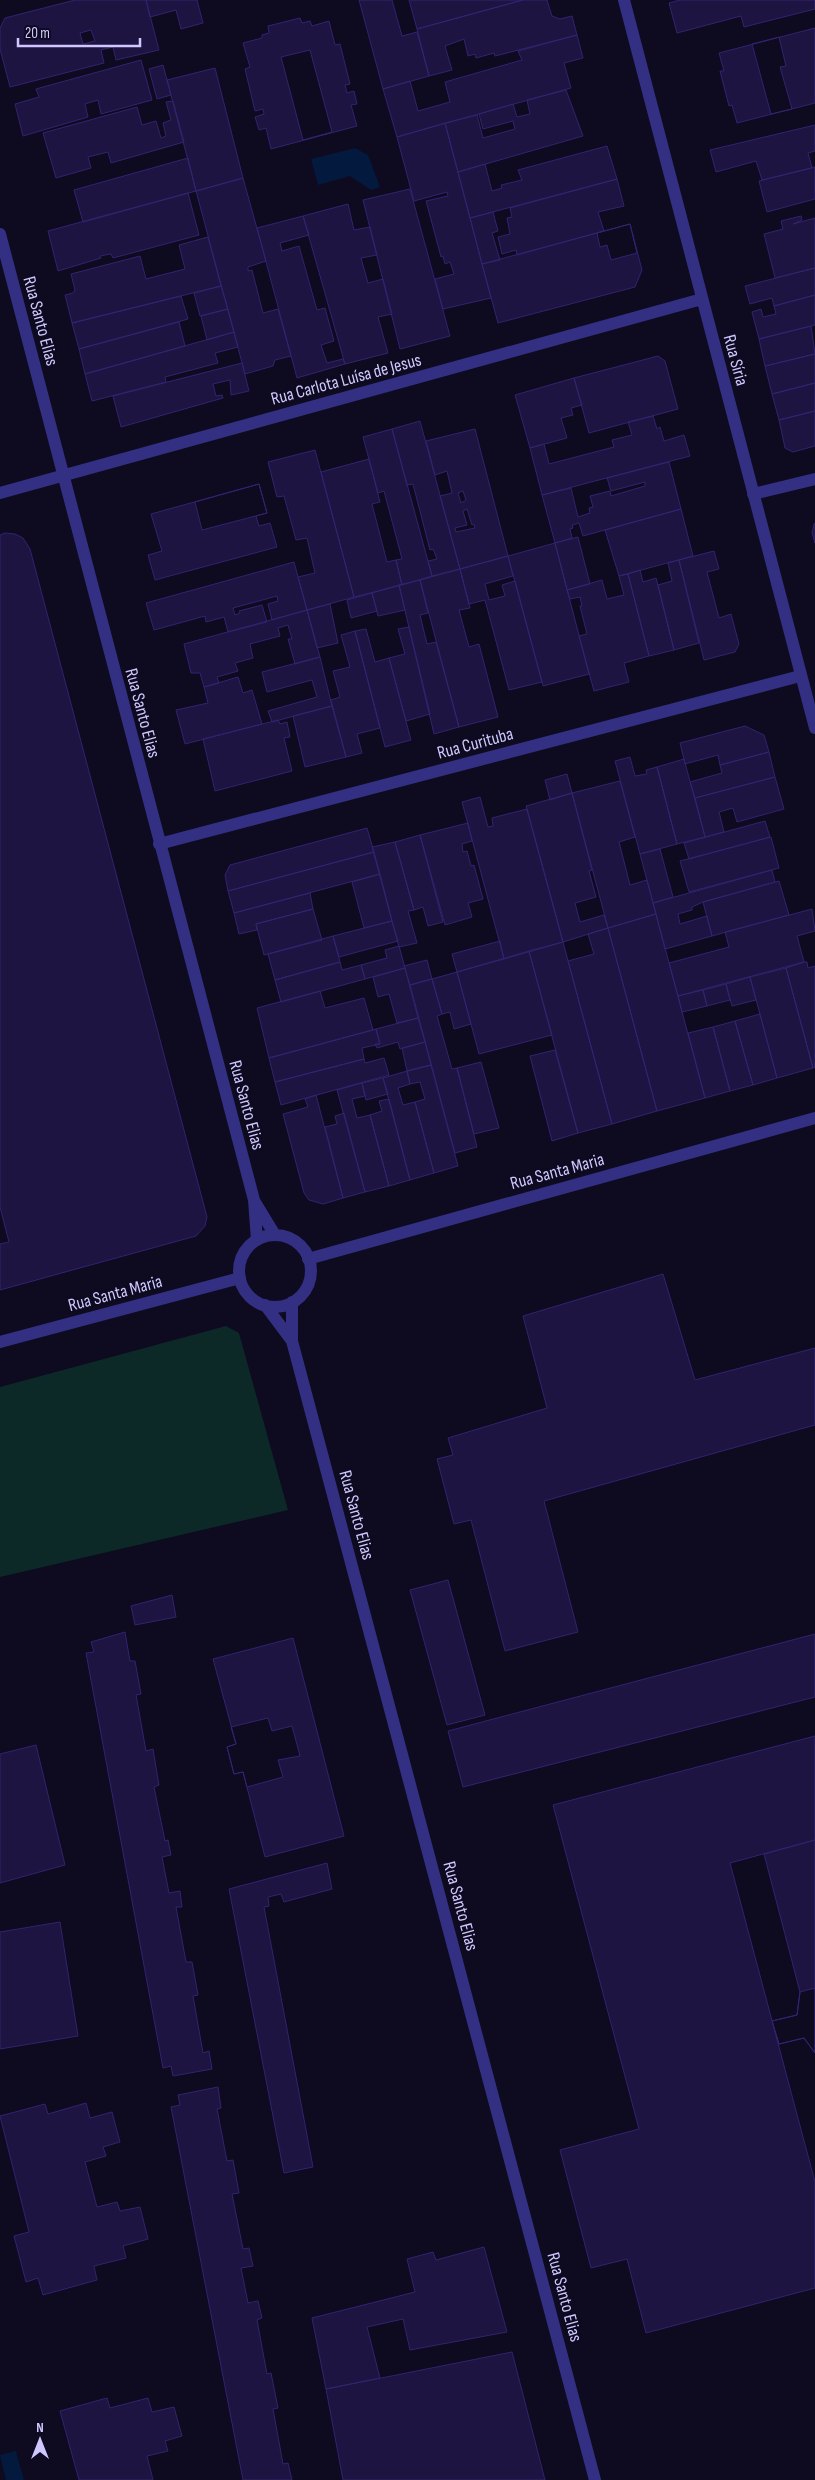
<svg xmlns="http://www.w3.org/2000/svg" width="815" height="2480" viewBox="0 0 815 2480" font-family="'Sofia Sans Condensed',sans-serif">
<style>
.green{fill:#0c2928}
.water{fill:#04193e}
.building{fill:#1e1442;stroke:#332370;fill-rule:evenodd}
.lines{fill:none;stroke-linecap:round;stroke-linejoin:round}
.minor{stroke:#333083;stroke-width:12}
.labels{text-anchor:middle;stroke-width:4.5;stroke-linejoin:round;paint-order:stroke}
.street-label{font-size:18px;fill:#cec8ff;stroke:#0e0a1f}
</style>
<rect width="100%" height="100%" fill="#0e0a1f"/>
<path class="green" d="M226 1326 239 1333 288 1510 0 1577V1387Z"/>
<path class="water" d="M355 148 368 155 380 187 371 190 350 176 318 185 311 159Z
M16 2451 24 2480H6L0 2455Z"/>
<path class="building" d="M75 0H146L159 50 116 60 113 47 101 50 104 63 10 87 0 49V28L5 18ZM91 30 95 41 83 44 80 33Z
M146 0H197L203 23 181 29 176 10 150 17Z
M359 0H392L402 36 417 32 429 76 383 89Z
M409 0H523L417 29Z
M523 0H547L552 16 560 19 572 16 577 35 495 56 494 53 476 58 475 54 468 56 464 39 445 46 452 70 429 76 417 29Z
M680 0H815V9L744 27 741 16 677 33 669 3Z
M300 18 302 23 310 21 312 26 329 21 335 45 340 44 350 84 345 85 347 93 354 91 357 104 351 105 357 126 271 149 266 128 259 130 255 117 264 114 263 109 255 111 245 69 250 67 243 43 262 38V35L269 33 268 26Z
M815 28V103L737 123 732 105 729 106 720 71H724L719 53Z
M577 35 583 58 564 63 571 88 397 137 383 89 410 81 418 111 450 102 445 82 522 60 518 51Z
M779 37 786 66 780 67 792 109 771 114 752 44Z
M310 50 332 132 303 140 281 57Z
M141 60 152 100 101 114 98 100 85 104 88 117 23 136 15 104 39 97 36 89Z
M163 65 171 95 157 99 149 69Z
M215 68 243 178 196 191 167 80Z
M566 90 583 136 458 172 445 123 477 115 483 138 515 129 513 121 483 129 479 114 513 104 517 117 530 114 527 100Z
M173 101 184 142 111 163 108 152 88 157 91 168 56 178 43 133 137 107 142 125 156 121 161 138 166 136 163 123 171 120 166 102Z
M445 123 491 298 443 309 435 279 454 274 450 262 445 264 443 256 441 257 426 201 448 196 447 192 414 201 397 137Z
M815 125V151L808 153 812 168 762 180 756 161 716 172 710 150Z
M607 146 617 179 470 218 458 172 485 164 492 191 502 188 501 185 522 180 518 170Z
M188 158 196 191 83 222 74 190Z
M815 167V199L767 212 759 181Z
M243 178 266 261 248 267V271L252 270 263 313 278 309 291 356 275 360 273 366 245 374 196 191Z
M617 179 624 206 598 212 604 231 517 255 516 250 502 254 498 237 510 234 507 218 512 217 510 208Z
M410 189 450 336 400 349 363 200Z
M188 193 199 235 113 258 111 254 100 256 101 258 58 271 48 231Z
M348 204 354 230 370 227 377 255 361 258 368 283 383 279 392 314 378 317 388 353 345 364 303 216Z
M493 212 498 231 492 233 500 260 482 264 470 218Z
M303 216 309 235 280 243 282 251 299 246 317 310 325 308 334 341 321 345 327 363 343 359 345 364 297 378 257 228Z
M801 216 802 220 793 224 815 218V268L775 278 764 234 783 229 781 221Z
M630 224 642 270 635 287 498 323 482 264Z
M630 224 637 253 611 260 607 245 600 247 597 233Z
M208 237 221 286 72 323 65 295 73 293 75 290 71 274 140 256 146 279 185 269 179 245Z
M815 268V295L774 306 772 298 750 304 745 286Z
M221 286 228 309 200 316 194 293Z
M815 295V325L759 339 752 312 761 309 763 317 776 314 774 306Z
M181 296 188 319 79 349 72 323Z
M228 309 234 332 207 340 201 316Z
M179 322 185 346 85 374 79 349Z
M811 326 815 354 765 366 759 339Z
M234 332 238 347 215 353 218 363 165 377 166 382 92 401 85 374Z
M815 354V383L772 394 765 366Z
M658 356 665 361 678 409 589 433 574 378Z
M242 363 249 391 231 395 230 380 213 384 216 396 222 395 223 398 121 427 113 396Z
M574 378 582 405 571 408 573 415 561 418 567 438 530 448 515 395Z
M815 383V411L779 420 772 394Z
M815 411V446L793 452 785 448 779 420Z
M653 416 657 429 660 427 664 441 684 435 690 456 542 495 530 448 544 444 549 464 614 447 612 440 632 435 628 422Z
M420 421 460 569 432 576 428 561 437 559 433 549 430 550 413 484 407 485 392 429Z
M392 429 432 576 402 585 396 560 402 559 384 491 378 493 363 437Z
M475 429 508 556 460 569 440 496 452 493 447 471 435 475 426 441ZM463 491 466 500 461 503 458 493ZM467 509 472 525 474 524 475 528 456 532 455 528 467 525 463 511Z
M315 450 354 597 307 610 298 577 315 573 307 538 296 540 284 496 277 497 268 462Z
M369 459 380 502 372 504 387 562 396 560 402 585 354 597 321 472Z
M669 462 681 509 583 536 579 523 572 525 573 528 570 529 572 538 555 543 542 495 571 488 578 517 590 513 589 508 593 507 590 496 610 491 611 496 645 486V482L611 491 607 478Z
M259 484 267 513 256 516 259 526 270 523 277 547 155 580 148 555 162 551 151 514Z
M259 484 267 513 202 530 195 502Z
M681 509 693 556 619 576 605 530Z
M814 524 815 523V543L812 533Z
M5 533 15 534 23 538 30 549 207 1217 205 1226 196 1236 0 1290V1244L9 1242 0 1207V535Z
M578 537 590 584 567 590 555 543Z
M555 543 589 674 543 686 508 556Z
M714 551 719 569 707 572 719 618 731 614 739 644 735 652 704 660 679 560Z
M508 556 513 576 485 584 489 600 505 596 502 585 515 581 542 682 509 690 485 600 469 604 460 569Z
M679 560 699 643 674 650 658 585 672 581 668 563Z
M294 562 307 610 272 620 268 604 278 601 277 596 233 608 235 615 240 613 239 611 262 605 267 622 228 632 224 617 206 622 205 616 154 630 146 603Z
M460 569 470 608 459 610 469 647 479 644 498 717 459 727 420 580Z
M640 570 643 582 656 578 674 650 649 656 628 574Z
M628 574 649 656 624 663 629 682 594 691 579 636 587 634 580 606H582L580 597 570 599 567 590 602 580 607 599 624 595 619 576Z
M420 580 428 613 420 615 427 644 436 642 459 727 434 734 399 585Z
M399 585 405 610 378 616 372 593Z
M372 593 377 611 351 618 347 600Z
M330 604 338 643 317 648 307 610Z
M307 610 320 657 295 664 288 639H292L288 625 278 628 280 636 250 644 253 658 235 663 238 671 217 677 219 683 204 687 200 673H191L184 644Z
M409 627 430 714 406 721 389 658 405 654 398 629Z
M366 629 375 662 389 658 411 740 385 747 355 631Z
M355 631 380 728 357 734 362 753 346 757 331 700 340 697 333 671 350 667 341 635Z
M320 657 332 706 272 722 268 711 317 697 312 680 267 692 262 672Z
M238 677 243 693 252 690 262 724 185 744 176 710 208 703 204 687Z
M332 706 346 757 305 767 293 716Z
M278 720 280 724 287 722 290 737 284 738 292 771 215 791 203 739Z
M745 726 764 735 769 752 720 765 718 755 685 764 680 743Z
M769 752 775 777 695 798 690 782 722 773 720 765Z
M630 757 635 776 647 774 646 770 657 767 677 844 640 854 615 761Z
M684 759 705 837 677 844 657 767Z
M567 774 572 793 550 800 545 780Z
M775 777 784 809 737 822 733 808 719 812 724 832 705 837 695 798Z
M620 781 635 837 619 842 630 885 647 880 656 914 608 928 572 793Z
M572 793 592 870 589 871 596 897 575 903 580 922 604 915 608 928 563 942 526 806Z
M480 797 488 827 493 826 492 818 527 809 563 942 504 959 462 802Z
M765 821 770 837 689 859 684 843Z
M468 823 472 841 462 844 463 852 467 851 471 866 474 865 483 899 468 903 472 917 445 925 420 835Z
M367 828 374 852 228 891 225 875 230 865Z
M420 835 443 922 428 926 423 907 414 910 395 842Z
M771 837 779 868 689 892 680 861Z
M395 842 414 910 408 911 417 943 399 947 372 847Z
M660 849 673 897 653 903 640 854Z
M374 852 380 874 234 913 228 891Z
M772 870 775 882 703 902 692 907V910L678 914 680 924 707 916 712 936 665 949 653 903Z
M380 874 392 921 364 928 352 882Z
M779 881 789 915 712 936 703 902Z
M310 893 313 909 256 924 257 930 239 934 234 913Z
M313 909 322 940 264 955 256 924Z
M812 909 815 931 797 936 804 962 678 996 669 963 729 947 725 932Z
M656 914 705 1098 657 1111 608 928Z
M392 921 398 941 339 957 333 936Z
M608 928 657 1111 612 1124 568 961 594 954 588 934Z
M333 936 340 962 275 980 268 954Z
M500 941 504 959 457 972 452 954Z
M563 942 612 1124 578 1133 529 951Z
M399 946 405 968 365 979 361 965 387 958 385 950Z
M529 951 552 1035 479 1054 457 972Z
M427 960 432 979 410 985 404 966Z
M340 962 342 970 361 965 365 979 281 1002 275 980Z
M804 962H807L808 968 815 966V1067L813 1068 786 968Z
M405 968 418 1018 397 1023 389 994 378 997 373 977Z
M786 968 813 1068 777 1078 750 977Z
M457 972 471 1024 454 1029 450 1012 442 1014 432 979Z
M750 977 756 1000 732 1006 726 984Z
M432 979 442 1014 437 1016 452 1069 457 1068 477 1147 455 1153 410 985Z
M726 984 730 1000 707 1006 703 990Z
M703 990 707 1006 682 1012 678 996Z
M320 991 325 1008 364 998 373 1030 269 1058 257 1008Z
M760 1014 777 1078 753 1085 735 1021Z
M418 1018 425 1042 400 1049 398 1042 377 1048 375 1044H380L376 1029Z
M735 1021 753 1085 730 1091 713 1027Z
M713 1027 730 1091 705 1098 688 1033Z
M376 1029 380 1044 362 1048 364 1059 275 1082 269 1058Z
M425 1042 431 1065 407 1071 402 1048Z
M555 1050 578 1133 552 1141 530 1056Z
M384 1058 389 1075 281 1105 275 1082 364 1059 365 1063Z
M481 1062 499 1128 474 1134 457 1068Z
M431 1065 458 1166 434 1173 415 1102 425 1099 420 1082 410 1084 407 1071Z
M407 1071 410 1084 398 1088 403 1105 415 1102 434 1173 410 1180 383 1078Z
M383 1078 388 1094 366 1100 362 1083Z
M362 1083 365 1096 352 1099 357 1118 370 1115 389 1186 365 1192 337 1090Z
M316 1095 343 1198 323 1204 309 1200 304 1193 283 1114 308 1107 305 1099Z
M389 1099 410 1180 389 1186 370 1115 382 1111 379 1101Z
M344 1113 365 1192 343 1198 325 1127 337 1124 335 1116Z
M663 1274 695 1380 815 1348V1425L544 1501 578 1632 505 1651 471 1520 454 1524 437 1459 453 1455 448 1438 547 1408 523 1316Z
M448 1580 485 1715 447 1725 410 1590Z
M172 1595 176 1617 135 1625 131 1606Z
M125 1632 130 1661H135L141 1694 136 1695 146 1751 153 1749 159 1785 154 1787 165 1841 168 1840 171 1855 162 1857 169 1893 180 1891 182 1907H176L186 1962H192L198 1995 193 1996 203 2053 209 2051 212 2069 173 2076 171 2066 163 2068 86 1653 94 1652 91 1642Z
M815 1634V1697L463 1787 448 1731Z
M293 1638 344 1836 265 1857 243 1772 234 1774 227 1747 236 1744 213 1659Z
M268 1718 272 1731 292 1726 300 1756 278 1760 283 1777 247 1787 243 1772 234 1774 227 1747 236 1744 231 1727Z
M815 1736V1840L730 1863 815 2182V2288L646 2333 627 2259 591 2268 560 2150 639 2129 553 1805Z
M36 1745 65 1865 0 1883V1754Z
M815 1840V2053L804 2038 779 2044 772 2021 797 2015 800 1992 764 1854Z
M327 1863 332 1889 284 1902 281 1894 268 1897 269 1906 264 1907 313 2167 284 2173 229 1889Z
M60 1922 78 2036 0 2049V1932Z
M815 1988V2053L804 2038 779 2044 772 2021 797 2015 800 1992Z
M218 2087 221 2108 217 2109 227 2161 233 2160 239 2193 232 2194 243 2249 249 2248 253 2266 241 2268 248 2303 258 2301 262 2318 257 2320 267 2374 271 2373 278 2408 273 2409 283 2464 288 2463 292 2480H243L171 2107 180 2105 178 2095Z
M86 2103 90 2118 112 2112 120 2142 103 2147 106 2156 85 2162 97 2207 117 2202 120 2211 140 2207 148 2239 123 2246 126 2258 94 2266 97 2280 43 2295 38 2278 26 2282 14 2236 29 2232 0 2116 45 2104 48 2114Z
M484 2247 507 2332 410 2350 403 2319 367 2327 380 2378 326 2389 312 2318 415 2292 407 2259 433 2252 436 2260Z
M512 2352 545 2480H343L326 2389Z
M107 2398 110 2408 148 2398 152 2412 174 2407 182 2436 165 2441 168 2451 147 2456 153 2480H79L60 2411Z"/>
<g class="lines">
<path class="minor" d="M624 0 815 728
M0 234 254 1200 257 1240
M0 493 702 299
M753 494 815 479
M159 844 800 676
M255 1202 275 1235
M239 1271a36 36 0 1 1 72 0a36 36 0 1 1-72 0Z
M308 1259 815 1118
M292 1302V1341L595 2480
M265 1305 292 1341
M0 1342 240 1278"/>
</g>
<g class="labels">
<g class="street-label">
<text transform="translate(41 321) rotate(75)" y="6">Rua Santo Elias</text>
<text transform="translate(736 360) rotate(75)" y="6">Rua Síria</text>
<text transform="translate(346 379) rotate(-15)" y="6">Rua Carlota Luísa de Jesus</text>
<text transform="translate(143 713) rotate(75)" y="6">Rua Santo Elias</text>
<text transform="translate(475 743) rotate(-15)" y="6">Rua Curituba</text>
<text transform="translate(247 1105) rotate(75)" y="6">Rua Santo Elias</text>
<text transform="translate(557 1171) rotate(-15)" y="6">Rua Santa Maria</text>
<text transform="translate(115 1293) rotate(-15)" y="6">Rua Santa Maria</text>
<text transform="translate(357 1515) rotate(75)" y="6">Rua Santo Elias</text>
<text transform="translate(461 1906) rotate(75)" y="6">Rua Santo Elias</text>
<text transform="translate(565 2297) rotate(75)" y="6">Rua Santo Elias</text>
</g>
</g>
<g transform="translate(40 2440)" stroke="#0e0a1f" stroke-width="4" paint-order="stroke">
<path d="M0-4L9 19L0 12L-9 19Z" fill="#cec8ff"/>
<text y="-8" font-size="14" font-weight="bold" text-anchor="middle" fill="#cec8ff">N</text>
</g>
<path d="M18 38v8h122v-8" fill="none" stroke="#cec8ff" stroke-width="2.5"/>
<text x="25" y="38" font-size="15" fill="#cec8ff" stroke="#0e0a1f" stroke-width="4" paint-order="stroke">20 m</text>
</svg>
